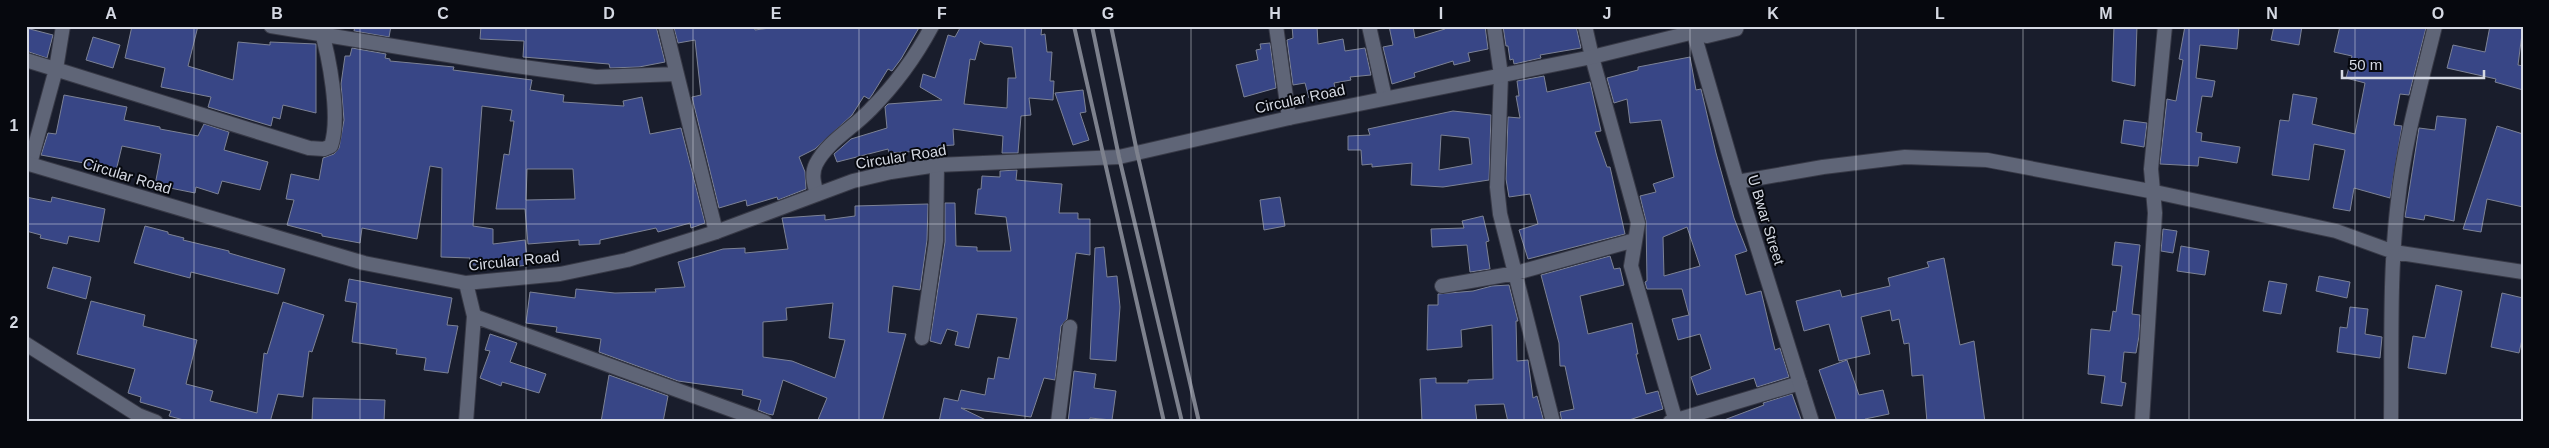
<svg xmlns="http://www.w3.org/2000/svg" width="2549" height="448" viewBox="0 0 2549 448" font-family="Arial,sans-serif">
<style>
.building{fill:#384686;stroke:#7c8295;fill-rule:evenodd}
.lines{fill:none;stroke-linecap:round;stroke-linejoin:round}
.minor-casing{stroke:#373946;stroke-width:16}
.tertiary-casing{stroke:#373946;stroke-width:16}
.minor{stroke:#5f6577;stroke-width:14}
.tertiary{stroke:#5f6577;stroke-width:14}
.rail{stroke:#7d818d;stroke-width:4}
.grid{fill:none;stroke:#d5d9e3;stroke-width:1;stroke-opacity:0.55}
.labels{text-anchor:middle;stroke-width:4;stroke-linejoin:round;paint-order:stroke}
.street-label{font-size:15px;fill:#d5d9e3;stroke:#06080e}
.neatline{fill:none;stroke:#d5d9e3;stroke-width:2}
.grid-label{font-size:16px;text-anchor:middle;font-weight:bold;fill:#d5d9e3}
</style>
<rect width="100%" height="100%" fill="#191d2c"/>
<path class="building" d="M132 26H198L188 66 233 80 238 42 270 45V42L316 44V113L283 105 280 119 273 117 271 126 208 107 211 97 161 87 165 68 125 58Z
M355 26H391L389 37 354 31Z
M481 26H656L665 62 639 67 610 68 609 64 523 57 524 41 480 39Z
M683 26H754L755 30 785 26H920L901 59 892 71 888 69 872 95 869 99 864 96 852 115 815 149 799 157 805 172 806 189 778 200 777 197 747 206 746 200 719 208 692 97 701 95 695 40 678 43 674 28Z
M957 26H1042L1041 35 1045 34 1047 52H1052L1050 81H1054L1053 100 1029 98 1031 115 1021 116 1018 153H1002L1003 136 953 129 954 145 938 146V150L889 153 888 149 837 162 834 154 851 139 887 128 885 107 888 104 942 100 920 87 923 74 935 78 948 35 955 37 960 28ZM980 41 984 44 1012 47 1016 78H1008L1007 108 964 104 970 59 975 60Z
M1292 26H1317L1318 44 1343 39 1345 51 1365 48 1371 75 1350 77 1351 80 1334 83 1336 93 1309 98 1305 83 1293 85 1287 40 1293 38Z
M1389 26H1413L1415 38 1445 29 1444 26H1485L1488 49 1468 53 1470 61 1454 65 1453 61 1414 73 1415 77 1392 84 1383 47 1393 45Z
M1503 26H1576L1581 48 1540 55 1541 58 1514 64 1513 59 1510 60 1508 46H1506Z
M2114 26H2137L2135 86 2112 81Z
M2185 26 2239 27 2237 49 2200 45 2196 78 2215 81 2212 97 2202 96 2196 132 2202 133 2201 141 2240 147 2237 163 2199 157 2198 166 2160 164 2167 99 2176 101 2183 60 2179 59Z
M2274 26H2302L2299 45 2271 40Z
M2340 26 2426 28 2409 95 2400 94 2394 125 2402 126 2390 198 2354 188 2350 211 2333 208 2345 150 2314 144 2309 180 2272 175 2280 120 2289 121 2293 94 2317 98 2312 124 2355 134 2365 83 2346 78 2352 56 2334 52Z
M2490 26H2523L2518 65 2523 66V90L2495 82 2496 79 2447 68 2453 45 2485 52Z
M26 28 53 35 47 58 26 51Z
M93 37 120 45 113 68 86 60Z
M1270 43 1276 88 1244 97 1236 65 1258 60 1256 50 1261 49 1260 44Z
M352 48 386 54 385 58 390 59V61L454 67 453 70 532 80 530 90 564 95 563 102 624 106 623 101 642 97 650 134 681 128 705 223 691 228 690 223 658 232 656 228 600 240V244L579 245V240L528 244 525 209H496L504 154 509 155 514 121H510L512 110 482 106 473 226 493 229V244L525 240 528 265 502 268V265H469L470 258 441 257 442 168 430 166 417 239 362 228 360 243 322 236V234L287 225 294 200 286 199 291 174 319 180 323 158 334 154 339 148 344 120 341 84 345 56H350ZM527 169H573L575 199 526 200Z
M1690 57 1696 90 1701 89 1716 153 1734 218 1747 251 1735 255 1746 295 1761 291 1775 350 1780 348 1789 377 1757 387 1754 378 1697 395 1691 377 1711 369 1700 334 1678 340 1672 319 1689 315 1682 289H1647L1645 282 1647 281 1646 221 1640 196 1656 192 1653 184 1674 177 1661 120 1630 123 1627 99 1614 103 1607 78 1638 70V67ZM1687 227 1700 266 1664 276 1663 237Z
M1544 76 1547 92 1590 82 1601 131 1595 132 1607 167H1610L1625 234 1528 259 1519 230 1538 224 1530 194 1509 197 1506 179 1508 117 1520 118 1516 96H1519L1517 81Z
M1083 90 1086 112 1080 113 1089 140 1073 145 1055 93Z
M64 95 127 107 124 120 160 127V129L198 136 204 124 229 132 224 150 268 162 260 190 222 181 218 194 196 187 195 193 155 185 161 154 122 146 115 175 83 167 84 163 41 155 48 133 56 134Z
M1453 111 1491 115 1489 180 1443 187 1411 185 1412 163 1372 167V164L1362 165 1361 150H1348V136L1370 135 1368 129ZM1441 135 1469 138 1472 164 1439 170Z
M2437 116 2466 119 2454 221 2425 215 2424 220 2405 217 2419 128 2435 130Z
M2124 120 2147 123 2144 147 2121 143Z
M2497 126 2523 134V207L2487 199 2481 232 2463 229Z
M1017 170 1016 180 1062 184 1059 213H1078V219H1090V255L1076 253 1067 319 1061 326 1055 380 1044 378 1031 417 961 408 990 422H939L944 398 958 401 961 390 985 395 988 378 994 379 998 357 1009 359 1017 318 977 314 969 348 955 345 958 332 947 329 941 344 930 341 945 242V203H955L956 246 977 247V251H1011L1006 217 975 214 978 189H981L982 176 1000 177V171Z
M26 197 51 202 52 197 105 209 99 242 69 236 67 244 40 238 41 235 26 231Z
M1280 197 1285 226 1264 230 1260 200Z
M928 204 927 240 920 290 893 286 888 332 906 334 882 422H817L827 398 783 380 773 415 768 414 758 410 761 400 742 395 743 390 678 381 599 352 601 339 556 332 557 327 526 323 530 292 575 298 576 289 615 293 656 292 655 289 685 287 678 262 723 249 745 248V253L788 249 782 218 825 215V220L855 216V206ZM833 303 829 338 845 340 835 378 792 361 763 357V322L787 320 786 308Z
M1483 216 1489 241 1486 242 1490 269 1470 272 1467 245 1432 247 1431 229 1464 228 1462 221Z
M145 226 168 232V234L184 238 183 240 229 251V253L285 269 278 294 191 272 190 278 134 263Z
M2163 229 2177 231 2173 253 2161 251Z
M2115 242 2140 245 2132 314 2140 315 2139 336 2136 353 2124 352 2121 382 2126 383 2122 406 2101 403 2105 376 2088 374 2091 329 2110 331 2113 311 2116 312 2122 266 2112 265Z
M2181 246 2209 251 2205 275 2177 271Z
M1104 247 1107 277 1117 276 1120 307 1116 361 1090 359 1095 248Z
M1610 256 1614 269 1620 268 1624 285 1580 296 1588 334 1632 323 1638 354H1636L1646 394 1658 391 1663 409 1623 422H1562L1560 412 1574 409 1565 366H1560L1559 343 1541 275Z
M1944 258 1960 345 1974 341 1985 422H1927L1923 375 1912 376 1909 343 1904 344 1899 319 1892 321 1890 310 1861 317 1870 354 1839 361 1829 324 1804 331 1796 301 1840 290 1842 297 1890 286 1888 278 1929 267 1927 262Z
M53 267 91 277 86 299 47 288Z
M2319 276 2350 282 2347 298 2316 291Z
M349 279 452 298 447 325 458 326 448 373 424 370 426 358 396 354 397 349 352 342 357 303 345 301Z
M2269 281 2287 284 2281 314 2263 311Z
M1509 285 1518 321H1516L1517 361 1528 360 1533 398 1537 396 1544 422H1508L1504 404 1475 405 1477 422H1422L1420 379 1436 378V383H1468V380L1493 379 1492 325 1461 330 1462 347 1427 350 1428 305H1438V294L1473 291 1492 286Z
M2436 285 2462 291 2446 374 2408 368 2413 336 2425 338Z
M2502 293 2523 298V335L2519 353 2491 347Z
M91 301 145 315 143 326 197 340 186 384 213 391 210 401 257 413 264 353 267 354 283 302 324 315 312 352 309 351 303 397 278 394 270 422H191L169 416 171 411 140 402 141 397 128 393 135 369 77 354Z
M2350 307 2368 309 2365 334 2382 337 2380 358 2337 352 2340 327 2347 328Z
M490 334 517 343 510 362 546 374 539 393 502 382 501 386 480 378 490 351 485 350Z
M1847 360 1859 395 1883 390 1889 414 1865 419 1866 422H1837L1819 370Z
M1074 371 1096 374 1094 388 1116 391 1112 420 1090 418 1089 422H1068Z
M609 375 668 396 663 422H601Z
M1792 394 1802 422H1724V420L1764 405 1763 403Z
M313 398 385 400 384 422H312Z"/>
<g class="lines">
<defs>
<path id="minor" d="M271 26 509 65 596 77 677 74
M665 26 716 232
M1276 26 1289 118
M1369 26 1385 98
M1494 26 1501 75 1497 187 1500 214 1553 422
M1585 26 1592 57 1638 223 1631 266 1676 422
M26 60 309 148 324 149 331 146C341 117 329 56 320 26
M30 164 56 69 63 26
M1737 182 1823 167 1905 157 1987 160 2155 192 2336 231 2394 252 2523 272
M817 194C814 184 811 174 816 164 827 142 853 128 870 110 894 86 916 56 932 26
M1442 286 1516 273 1635 240
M474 316 765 422
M922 338 936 241 937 165
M26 344 138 415 156 422
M466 422 474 316 466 283
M1058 422 1070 327
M1670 422 1800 383
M2142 422 2155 213 2151 169 2165 26
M2391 422C2392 349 2389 274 2398 201 2404 142 2421 84 2435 26"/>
<path id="tertiary" d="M1692 27 1737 182 1812 422
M26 163 364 263 466 283 560 274 627 260 716 232 853 181 891 172 937 165 1119 157 1289 118 1592 57 1694 32 1707 36 1736 29 1737 26"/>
</defs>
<use href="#minor" class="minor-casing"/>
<use href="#tertiary" class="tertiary-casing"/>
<use href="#minor" class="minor"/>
<use href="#tertiary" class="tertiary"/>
<path class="rail" d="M1074 26 1164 422
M1092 26 1119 157 1182 422
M1111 26 1137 152 1199 422"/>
</g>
<path class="grid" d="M194 26V422M360 26V422M526 26V422M693 26V422M859 26V422M1025 26V422M1191 26V422M1358 26V422M1524 26V422M1690 26V422M1856 26V422M2023 26V422M2189 26V422M2355 26V422M26 224H2523"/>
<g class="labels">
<g class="street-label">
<text transform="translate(1300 99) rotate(-12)" y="5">Circular Road</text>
<text transform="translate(901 157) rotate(-9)" y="5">Circular Road</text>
<text transform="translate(127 176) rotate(17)" y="5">Circular Road</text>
<text transform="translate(1766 220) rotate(73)" y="5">U Bwar Street</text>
<text transform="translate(514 261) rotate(-6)" y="5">Circular Road</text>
</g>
</g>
<rect width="2549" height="448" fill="none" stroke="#06080e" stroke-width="55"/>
<path d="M2342 70v8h142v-8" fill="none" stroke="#d5d9e3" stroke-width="2.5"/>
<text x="2349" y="70" font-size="15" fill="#d5d9e3" stroke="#06080e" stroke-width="4" paint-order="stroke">50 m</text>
<rect x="28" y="28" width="2494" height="392" class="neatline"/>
<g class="grid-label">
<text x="111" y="19">A</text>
<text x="277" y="19">B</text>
<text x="443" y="19">C</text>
<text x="609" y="19">D</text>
<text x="776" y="19">E</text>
<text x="942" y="19">F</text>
<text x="1108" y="19">G</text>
<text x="1275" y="19">H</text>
<text x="1441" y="19">I</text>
<text x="1607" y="19">J</text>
<text x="1773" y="19">K</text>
<text x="1940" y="19">L</text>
<text x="2106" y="19">M</text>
<text x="2272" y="19">N</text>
<text x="2438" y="19">O</text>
<text x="14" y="131">1</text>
<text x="14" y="328">2</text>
</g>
</svg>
